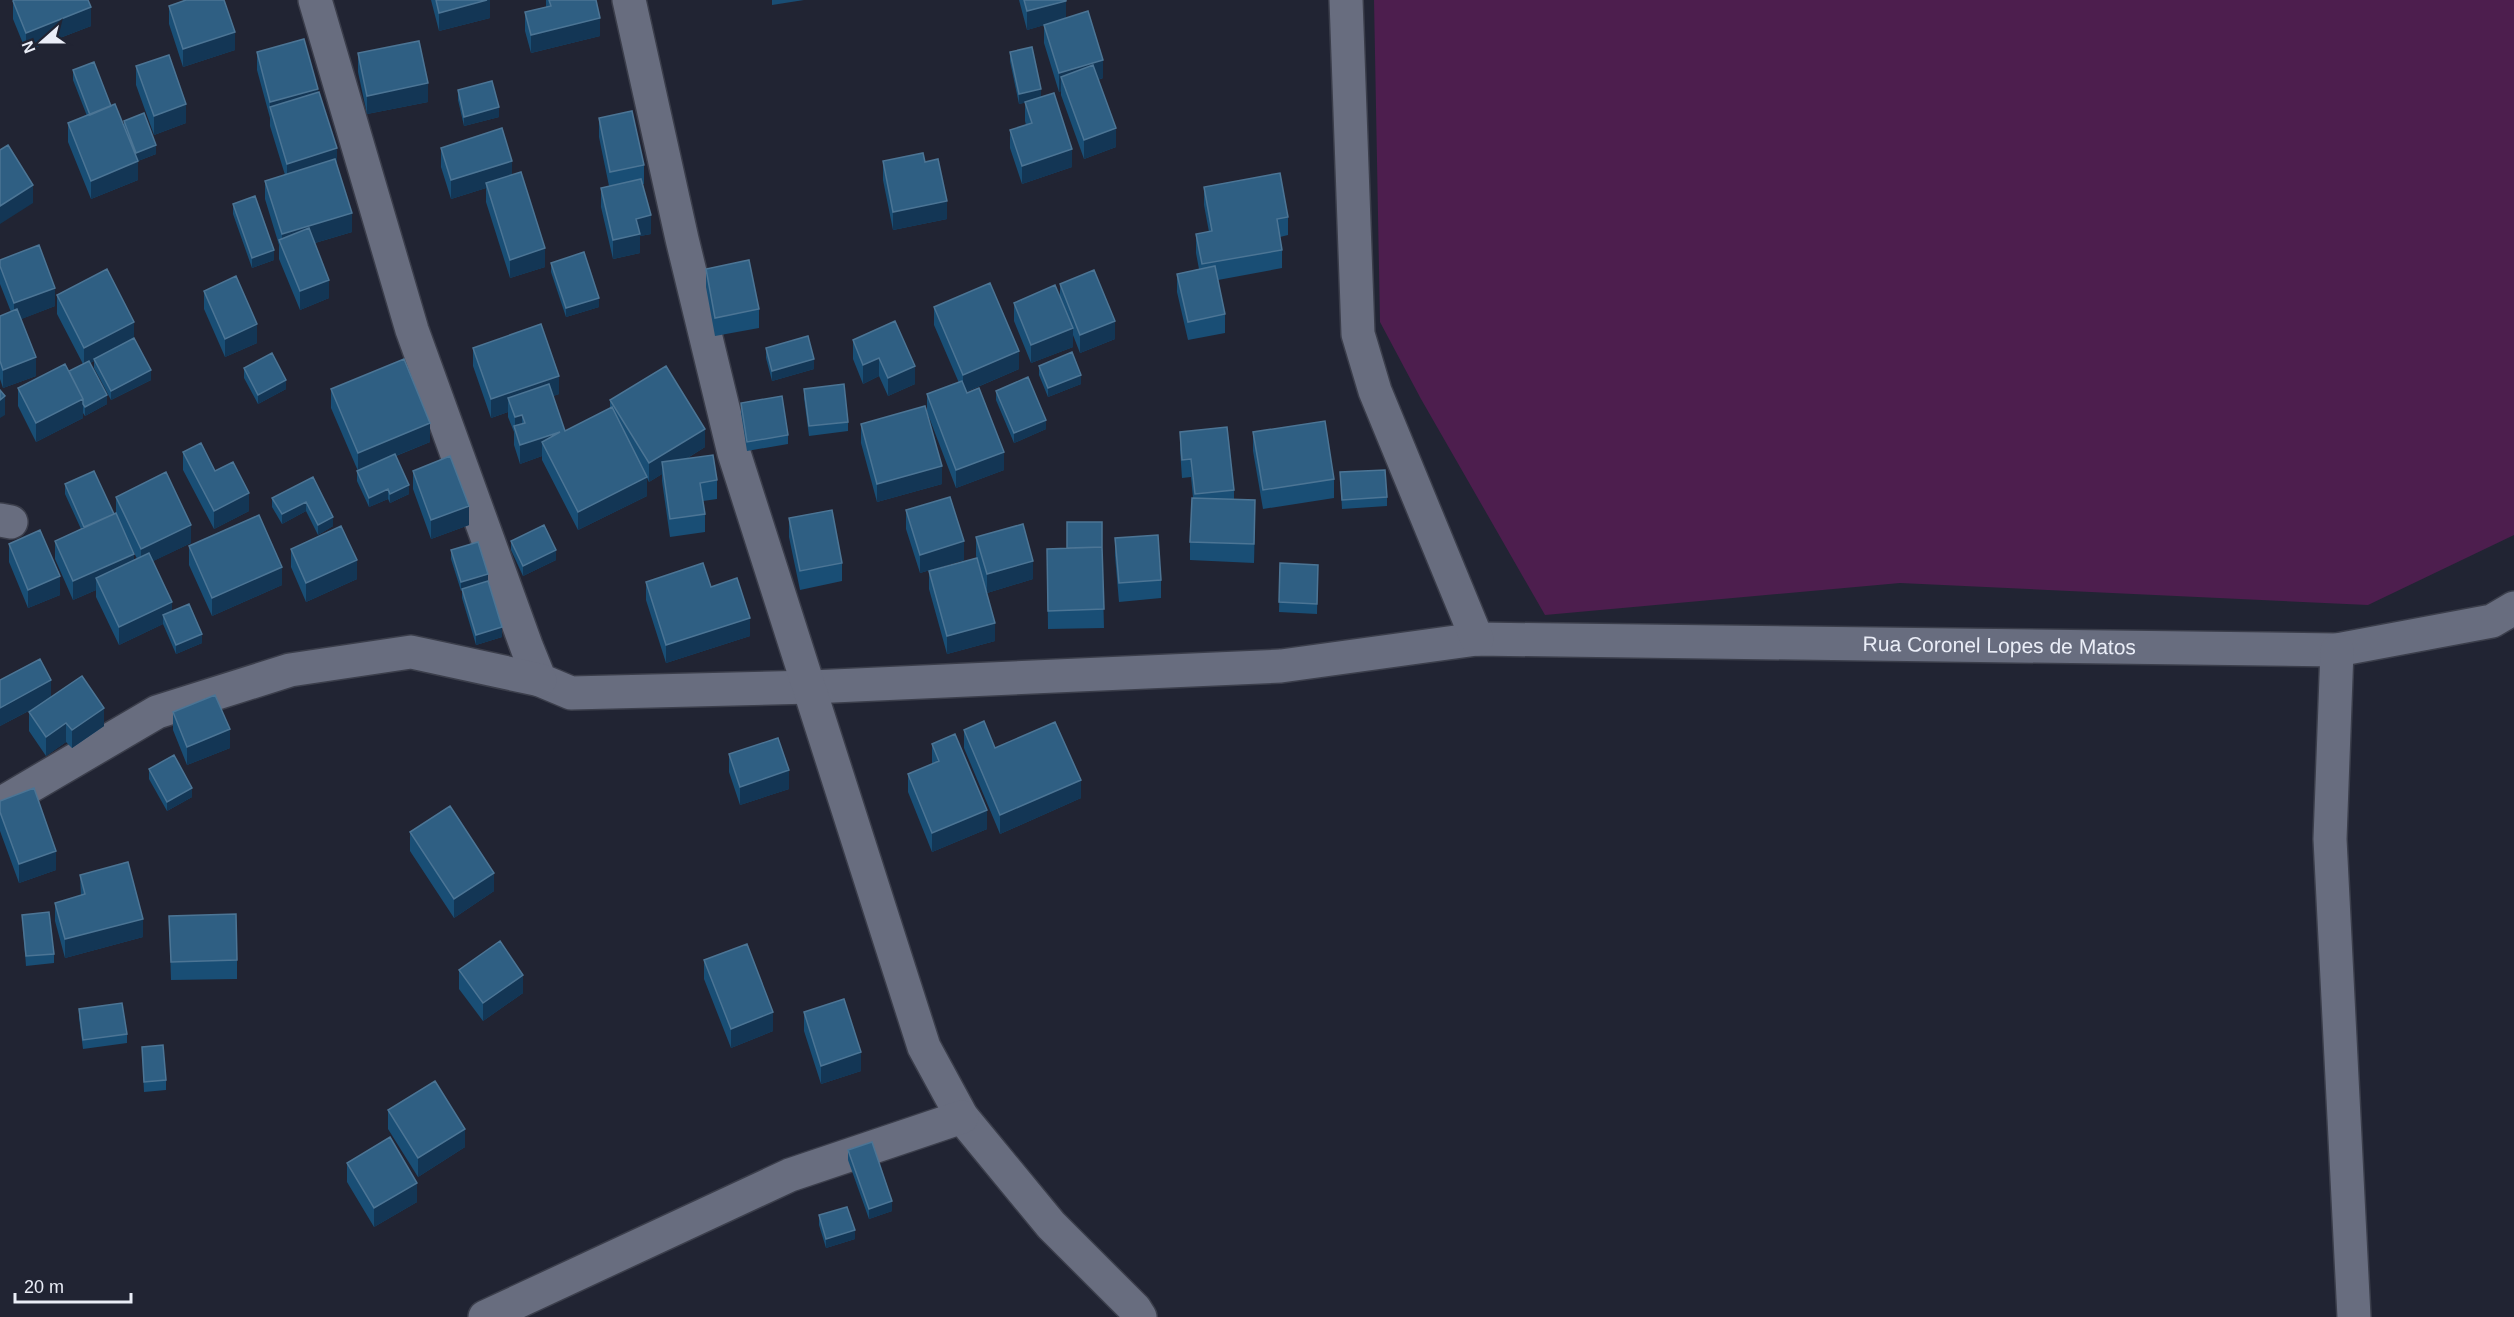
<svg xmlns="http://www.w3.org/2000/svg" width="2514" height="1317" viewBox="0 0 2514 1317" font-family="Arial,sans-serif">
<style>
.green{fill:#4d1e4e}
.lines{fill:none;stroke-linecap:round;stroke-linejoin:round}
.minor-casing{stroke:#3b3e4b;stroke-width:36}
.minor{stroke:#686d7f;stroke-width:33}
.wall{fill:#194e75;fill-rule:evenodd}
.shaded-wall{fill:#133655}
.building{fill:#2f5f83;stroke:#4c7595;stroke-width:1.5}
.labels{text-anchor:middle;stroke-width:4.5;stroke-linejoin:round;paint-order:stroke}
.street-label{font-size:21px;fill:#eaedf7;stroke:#212433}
</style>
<rect width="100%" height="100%" fill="#212433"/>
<path class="green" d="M1374 0H2514V535L2368 605 1900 583 1545 615 1421 399 1380 322Z"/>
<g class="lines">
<defs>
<g id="minor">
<path id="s1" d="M315 0 412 330 527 648 540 680 571 693 811 687 1281 666 1477 639 2337 650 2492 621 2514 608"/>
<path d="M629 0 682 239 734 453 924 1047 962 1117 1051 1225 1135 1309 1140 1317"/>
<path d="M1346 0 1358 334 1375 391 1477 639"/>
<path d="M0 520 11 522"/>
<path d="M2337 650 2330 839 2354 1317"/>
<path d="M0 804 157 712 290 670 411 652 540 680"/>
<path d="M485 1317 790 1175 962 1117"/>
</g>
</defs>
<use href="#minor" class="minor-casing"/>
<use href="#minor" class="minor"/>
</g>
<path class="wall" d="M431 0H490V18L439 31Z
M546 0H596L600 36 531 53 525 31V12L546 7Z
M772 0H804L772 5Z
M1019 0H1066V18L1103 78 1098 80 1116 147 1084 159 1061 95V91L1059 92 1044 43V25L1027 30Z
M13 1 91 26 26 51 13 19Z
M169 6 235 50 183 67 169 24Z
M257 52 318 92 337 165 352 232 315 243 329 298 300 310 279 259V245L265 199V181L285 175 270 126V118L257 70Z
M1010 52 1041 97 1072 167 1022 184 1010 148V130L1026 125 1025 121V102H1027L1019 104 1010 61Z
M358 53 428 102 367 114 358 72Z
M136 66 186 123 154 135 136 85Z
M73 70 111 106 124 127V121L156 154 138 161V180L91 199 68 142V123L87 116 73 80Z
M458 90 499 117 464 126 458 100Z
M599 118 644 165V184H643L651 234 640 236V253L613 259 601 207V188L609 186 599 137Z
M441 148 512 175 545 267 510 278 486 202V188L451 199 441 167Z
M883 161 925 162 947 219 893 230 883 180Z
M1204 187 1288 217V235L1280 237 1282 250V268L1218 280 1225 314V333L1188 340 1177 292V274L1199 269 1196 253V234L1209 232 1204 205Z
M233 204 274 260 252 268 233 214Z
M0 260 55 306 21 319 36 376 3 388 0 379V316L11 312 0 284Z
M551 263 599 307 566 317 551 272Z
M706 269 759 309V328L715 336 706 287Z
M1060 284 1115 339 1080 353 1073 335V347L1031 363 1014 321V303L1060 296Z
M204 291 257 343 225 357 204 309Z
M57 295 134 338 151 380 111 400 94 368V361L90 363 107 404 85 416 83 413V418L36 442 18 406V388L69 371 83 364 57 314Z
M934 307 1019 369 966 392 1004 470 956 488 927 412V394L959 383 934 325Z
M853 340 915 366V384L888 396 879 376 863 384 853 359Z
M473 348 559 394 553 396 565 431 610 408V400L705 447 686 459 717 480V499L703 501 705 514V532L670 537 662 481V474L649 482 647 478V496L578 530 542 460V456L520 464 514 445V432L508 417V412L491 418 473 366Z
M766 348 814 369 772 381 766 358Z
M1039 366 1081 384 1048 397 1039 375Z
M244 368 286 389 258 404 244 378Z
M331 389 430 442 396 456 409 494 390 503 388 499 369 507 357 481V471H358L331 408Z
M804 389 848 422V431L809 436 804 398Z
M996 391 1046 429 1014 443 996 400Z
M741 403 788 435V444L747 451 741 413Z
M861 424 942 484 877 502 861 443Z
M1180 432 1234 490V500L1255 519 1254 563 1190 560V542L1193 498 1191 477 1182 478 1180 450Z
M1253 432 1334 479V498L1263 509 1253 451Z
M183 452 215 471 249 511 214 529 183 470Z
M413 471 469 525 431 539 413 489Z
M1340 472 1387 497V506L1342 509Z
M313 477 333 526 318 535 306 511 282 524 272 507V498Z
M65 484 114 514 116 513V497L191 543 153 561 172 611 202 643 176 654 163 624 119 645 96 597V590L73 600 55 559V541L81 529 65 494ZM129 542 137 559 134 560Z
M906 510 964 560 920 573 906 529Z
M789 518 842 563V581L800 590 789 537Z
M976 537 1033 579 987 593 976 556Z
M1115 538 1161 580V598L1119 602 1115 556Z
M511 541 556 560 523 576 511 550Z
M9 544 60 595 28 608 9 562Z
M189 546 282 585 212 616 189 565Z
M291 549 357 579 306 602 291 567Z
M1047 549 1102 555 1104 628 1048 629Z
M451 550 488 581 502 637 476 645 462 598V591H461L451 559Z
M1280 563 1318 565 1317 614 1279 612Z
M929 571 995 641 947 654 929 589Z
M646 582 711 587 750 636 666 663 646 600Z
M0 680 51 697 104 726 72 748 66 742 46 756 29 731V712L42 704 0 726Z
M173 712 230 748 187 765 173 730Z
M964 730 995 748 1081 798 1000 834 964 748Z
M932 744 987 829 932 852 908 792V774L932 764Z
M729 754 789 789 740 805 729 772Z
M149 769 192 797 167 811 149 779Z
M0 801 56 870 19 883 0 831Z
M410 832 494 891 454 918 410 851Z
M80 875 143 937 65 958 55 921V903L81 896Z
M22 915 54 954V963L26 966Z
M169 916 237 960V979L171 980Z
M704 960 773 1031 731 1048 704 979Z
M459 970 523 993 483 1021 459 989Z
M79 1009 127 1034V1043L83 1049 79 1018Z
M804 1012 861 1071 821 1084 804 1031Z
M142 1047 166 1080V1090L144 1092Z
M388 1110 465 1147 418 1177 388 1129Z
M848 1150 892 1211 869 1219 848 1160Z
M347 1163 417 1202 374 1227 347 1182Z
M819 1215 855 1239 826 1248 819 1225Z"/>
<path class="shaded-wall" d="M487 0H490V18L439 31V13Z
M1066 1V19L1027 30V11Z
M91 7V26L26 51V33Z
M600 18V36L531 53V35Z
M235 32V50L183 67V49Z
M1103 60V78L1065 90 1061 77V91L1059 92V73Z
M428 83V102L367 114V96Z
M318 89V107L270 109V102Z
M1041 89V99L1019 104V94Z
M186 104V123L154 135V116Z
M499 107V117L464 126V117Z
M1116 128V147L1084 159V140Z
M156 145V154L138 161V180L91 199V181L136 162V153Z
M337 148V166L287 182V164Z
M1072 149V167L1022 184V166Z
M512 161V179L486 183V188L451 199V180Z
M33 185V203L0 224V206Z
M947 201V219L893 230V212Z
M352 213V232L284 252 282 247V234Z
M651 215V234L640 236V253L613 259V240L636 219Z
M545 248V267L510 278V260Z
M274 250V260L252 268V258Z
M329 280V298L300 310V291Z
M55 288V306L14 322V303Z
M599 298V307L566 317V308Z
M1115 321V339L1080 353V335Z
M134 322V340L94 359V361L84 366V348Z
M257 324V343L225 357V339Z
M1073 328V347L1031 363V345Z
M1019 351V369L963 393V375Z
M36 357V376L3 388V370Z
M879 358V376L863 384V365Z
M814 359V369L772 381V371Z
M915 366V384L888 396V378Z
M151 370V380L111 400V391Z
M1081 375V384L1048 397V388Z
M559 376V394L513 410 508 398V412L491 418V399Z
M286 380V389L258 404V395Z
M107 395V404L85 416V407Z
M5 396V415L0 418V400Z
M83 399V418L36 442V423Z
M522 415V434L515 430V417Z
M1046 420V429L1014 443V433Z
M430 423V442L358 471V453Z
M705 429V447L663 473 662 462V474L649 482V463Z
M560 432 542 442V456L520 464V445Z
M1004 452V470L956 488V470Z
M942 466V484L877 502V484Z
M647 477V496L578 530V512Z
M409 485V494L390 503V494Z
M388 489V499L369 507V498Z
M249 493V511L214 529V511Z
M1255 500V519L1254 563V544Z
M306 502V511L282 524V514Z
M469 506V525L431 539V520Z
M333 517V526L318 535V525Z
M191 525V543L141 567V549Z
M964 541V560L920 573V555Z
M556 550V560L523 576V566Z
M134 554V572L96 578V590L73 600V581Z
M357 560V579L306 602V583Z
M1033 561V579L987 593V574Z
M282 567V585L212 616V598Z
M488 574V583L461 591V582Z
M60 576V595L28 608V590Z
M172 602V620L163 615V624L119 645V627Z
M750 618V636L666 663V645Z
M995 623V641L947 654V636Z
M502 627V637L476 645V635Z
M202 634V643L176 654V645Z
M51 680V699L0 726V708Z
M104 708V726L72 748V730Z
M66 723V742L46 756V737Z
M230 729V748L187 765V747Z
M789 770V789L740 805V787Z
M1081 780V798L1000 834V815Z
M192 788V797L167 811V802Z
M987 810V829L932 852V833Z
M56 851V870L19 883V864Z
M494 873V891L454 918V899Z
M143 919V937L65 958V939Z
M523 975V993L483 1021V1003Z
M773 1012V1031L731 1048V1029Z
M861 1052V1071L821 1084V1066Z
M465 1129V1147L418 1177V1158Z
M417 1183V1202L374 1227V1208Z
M892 1201V1211L869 1219V1209Z
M855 1230V1239L826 1248V1239Z"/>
<path class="building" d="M14 0H88L91 7 26 33 13 1Z
M186 0H224L235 32 183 49 169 6Z
M436 0H487L439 13Z
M549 0H596L600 18 531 35 525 12 551 6Z
M1024 0H1066V1L1027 11Z
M1088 11 1103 60 1059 73 1044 25Z
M304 39 318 89 270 102 257 52Z
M419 41 428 83 367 96 358 53Z
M1032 47 1041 89 1019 94 1010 52Z
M169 55 186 104 154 116 136 66Z
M94 62 111 106 90 115 73 70Z
M1093 65 1116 128 1084 140 1061 77Z
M492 81 499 107 464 117 458 90Z
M319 92 337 148 287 164 270 107Z
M1054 93 1072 149 1022 166 1010 130 1032 123 1025 102Z
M115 104 138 161 91 181 68 123Z
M632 111 644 165 610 172 599 118Z
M144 113 156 145 136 153 124 121Z
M502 128 512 161 451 180 441 148Z
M8 145 33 185 0 206V150Z
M923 153 925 162 938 159 947 201 893 212 883 161Z
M335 159 352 213 282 234 265 181Z
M521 172 545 248 510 260 486 183Z
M1280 173 1288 217 1277 219 1282 250 1202 264 1196 234 1212 231 1204 187Z
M641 179 651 215 636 219 640 234 613 240 601 188Z
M255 196 274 250 252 258 233 204Z
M309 228 329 280 300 291 279 240Z
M39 245 55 288 14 303 0 266V260Z
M584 252 599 298 566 308 551 263Z
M749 260 759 309 715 318 706 269Z
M1215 266 1225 314 1188 322 1177 274Z
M107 269 134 322 84 348 57 295Z
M1094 270 1115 321 1080 335 1060 284Z
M236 276 257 324 225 339 204 291Z
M990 283 1019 351 963 375 934 307Z
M1055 285 1073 328 1031 345 1014 303Z
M17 309 36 357 3 370 0 361V316Z
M895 321 915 366 888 378 879 358 863 365 853 340Z
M541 324 559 376 491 399 473 348Z
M808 336 814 359 772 371 766 348Z
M134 338 151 370 111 391 94 359Z
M1072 352 1081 375 1048 388 1039 366Z
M272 353 286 380 258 395 244 368Z
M404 359 430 423 358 453 331 389Z
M89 361 107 395 85 407 83 404V399L69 371Z
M65 364 83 399 36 423 18 388Z
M666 366 705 429 649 463 610 400Z
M1028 377 1046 420 1014 433 996 391Z
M962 381 967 393 979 388 1004 452 956 470 927 394Z
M549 384 565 431 612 407 647 477 578 512 542 442 560 432 520 445 514 426 525 423 522 415 515 417 508 398Z
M844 384 848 422 809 426 804 389Z
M0 390 5 396 0 400Z
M782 396 788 435 747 442 741 403Z
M925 406 942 466 877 484 861 424Z
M1325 421 1334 479 1263 490 1253 432Z
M1227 427 1234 490 1195 494 1191 459 1182 460 1180 432Z
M201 443 215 471 233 462 249 493 214 511 183 452Z
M395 454 409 485 390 494 388 489 369 498 357 471Z
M713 455 717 480 700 483 705 514 670 519 662 462Z
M450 456 469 506 431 520 413 471Z
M1385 470 1387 497 1342 500 1340 472Z
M94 471 114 514 84 527 65 484Z
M166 472 191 525 141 549 116 497Z
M313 477 333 517 318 525 306 502 282 514 272 498Z
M950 497 964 541 920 555 906 510Z
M1192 498 1255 500 1254 544 1190 542Z
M832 510 842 563 800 571 789 518Z
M116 513 134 554 73 581 55 541Z
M259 515 282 567 212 598 189 546Z
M1067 522H1102V551V547L1067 548Z
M1023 524 1033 561 987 574 976 537Z
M544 525 556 550 523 566 511 541Z
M341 526 357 560 306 583 291 549Z
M40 530 60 576 28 590 9 544Z
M1158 535 1161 580 1119 583 1115 538Z
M478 542 488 574 461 582 451 550Z
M1102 547 1104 609 1048 611 1047 549Z
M149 553 172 602 119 627 96 578Z
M977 558 995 623 947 636 929 571Z
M703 563 711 587 737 578 750 618 666 645 646 582Z
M1280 563 1318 565 1317 604 1279 602Z
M488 581 502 627 476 635 462 589Z
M189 604 202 634 176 645 163 615Z
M40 659 51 680 0 708V680Z
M82 676 104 708 72 730 66 723 46 737 29 712Z
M215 695 230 729 187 747 173 712Z
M984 721 995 748 1055 722 1081 780 1000 815 964 730Z
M955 734 987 810 932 833 908 774 939 761 932 744Z
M778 738 789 770 740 787 729 754Z
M174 755 192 788 167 802 149 769Z
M34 788 56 851 19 864 0 812V801Z
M450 806 494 873 454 899 410 832Z
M128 862 143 919 65 939 55 903 85 894 80 875Z
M49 912 54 954 26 956 22 915Z
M236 914 237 960 171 962 169 916Z
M500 941 523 975 483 1003 459 970Z
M747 944 773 1012 731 1029 704 960Z
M844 999 861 1052 821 1066 804 1012Z
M122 1003 127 1034 83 1040 79 1009Z
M163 1045 166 1080 144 1082 142 1047Z
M435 1081 465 1129 418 1158 388 1110Z
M390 1137 417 1183 374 1208 347 1163Z
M872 1142 892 1201 869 1209 848 1150Z
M847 1207 855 1230 826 1239 819 1215Z"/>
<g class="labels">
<g class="street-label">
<text dy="7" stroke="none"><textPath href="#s1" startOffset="2181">Rua Coronel Lopes de Matos</textPath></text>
</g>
</g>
<g transform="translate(42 42) rotate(249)" stroke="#212433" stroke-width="4.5" paint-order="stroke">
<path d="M0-4.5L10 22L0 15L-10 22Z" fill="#eaedf7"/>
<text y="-9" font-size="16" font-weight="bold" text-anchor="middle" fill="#eaedf7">N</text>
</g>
<path d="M15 1293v9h116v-9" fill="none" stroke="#eaedf7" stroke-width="3"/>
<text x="24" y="1293" font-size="18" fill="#eaedf7" stroke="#212433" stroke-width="4.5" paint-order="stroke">20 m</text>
</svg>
